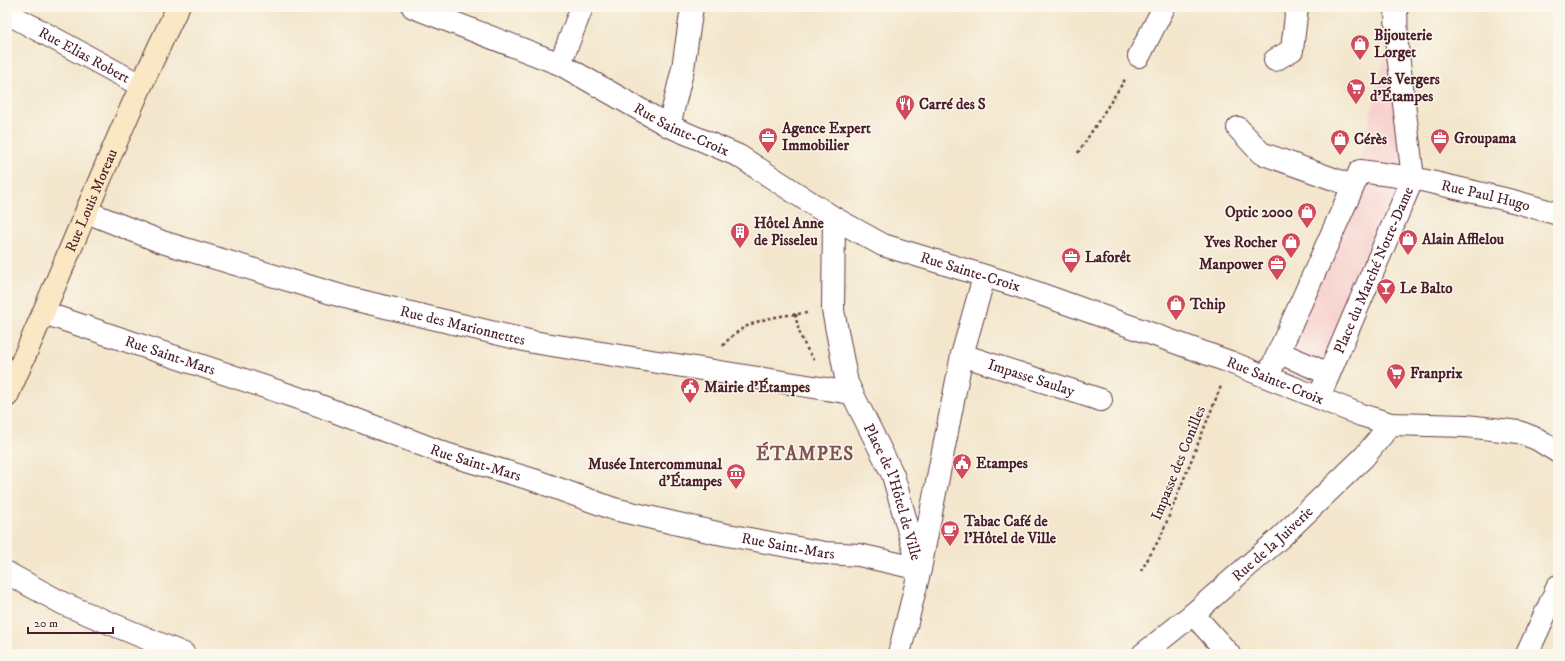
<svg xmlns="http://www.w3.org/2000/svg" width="1565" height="661" viewBox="0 0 1565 661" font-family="'IM FELL DW Pica',serif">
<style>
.built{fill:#f7d0cd}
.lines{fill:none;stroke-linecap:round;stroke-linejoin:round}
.street-casing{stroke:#633d43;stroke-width:24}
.secondary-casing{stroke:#633d43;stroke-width:24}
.path{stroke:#633d43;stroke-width:2.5;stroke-dasharray:3 3;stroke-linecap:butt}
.street{stroke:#fff;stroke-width:22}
.secondary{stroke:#fae7c3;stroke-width:22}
.labels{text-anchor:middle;stroke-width:3;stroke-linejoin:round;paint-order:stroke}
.poi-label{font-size:15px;font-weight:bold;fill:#4a1f2b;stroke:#fbf7ec;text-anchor:start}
.street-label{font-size:15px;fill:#4a1f2b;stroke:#fbf7ec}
.district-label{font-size:19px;font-weight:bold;letter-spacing:1px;fill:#805454;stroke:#fbf7ec}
</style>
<rect width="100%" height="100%" fill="#fbf7ec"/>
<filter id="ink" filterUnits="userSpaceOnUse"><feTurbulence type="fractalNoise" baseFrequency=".025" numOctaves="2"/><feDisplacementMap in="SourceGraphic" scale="8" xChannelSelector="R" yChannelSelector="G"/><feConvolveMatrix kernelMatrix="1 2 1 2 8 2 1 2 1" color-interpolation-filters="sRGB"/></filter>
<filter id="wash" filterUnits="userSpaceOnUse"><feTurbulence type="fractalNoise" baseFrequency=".012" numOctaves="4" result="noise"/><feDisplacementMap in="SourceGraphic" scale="16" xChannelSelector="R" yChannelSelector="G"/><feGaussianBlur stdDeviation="0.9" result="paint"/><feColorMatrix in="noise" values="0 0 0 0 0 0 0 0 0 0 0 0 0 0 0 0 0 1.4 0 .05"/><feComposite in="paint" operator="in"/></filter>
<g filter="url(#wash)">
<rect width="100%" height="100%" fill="#f3e6cc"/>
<path class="built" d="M1389 39 1416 186 1327 391 1264 367 1359 164Z"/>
</g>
<g filter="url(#ink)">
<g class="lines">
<defs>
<g id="street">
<path id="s1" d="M413 7 560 64 669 126 739 156 834 218 883 245 1018 286 1230 362 1361 415 1391 424 1466 426 1519 432 1537 439 1558 452"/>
<path d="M1396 7 1397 46 1413 178"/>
<path id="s2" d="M7 13 140 85"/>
<path d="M1139 56 1164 7"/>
<path d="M1275 60 1292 50 1297 7"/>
<path d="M560 64 582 7"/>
<path d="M669 126 683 68 692 7"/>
<path d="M1238 128 1261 153 1353 186"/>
<path id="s3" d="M87 212 162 242 348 298 533 342 851 393"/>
<path id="s4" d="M834 218 833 310 847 383 893 475 918 564"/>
<path id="s5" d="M44 313 310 402 446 454 534 480 614 509 717 533 825 553 859 555 920 569"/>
<path d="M1280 353 1329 374"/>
<path id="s6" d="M962 355 1101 400"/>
<path id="s7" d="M1268 376 1360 171 1413 178 1513 201 1558 214"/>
<path id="s8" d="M1319 397 1413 178"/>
<path d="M7 573 64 604 184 654"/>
<path d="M1193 614 1229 654"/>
<path d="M899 654 920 569 962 355 984 277"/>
<path id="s9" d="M1143 654 1193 614 1280 538 1364 457 1391 424"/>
<path d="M1527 654 1558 586"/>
</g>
<g id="secondary">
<path id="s10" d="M7 396C65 266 116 134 178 7"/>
</g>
</defs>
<use href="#street" class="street-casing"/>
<use href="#secondary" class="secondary-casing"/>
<path class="path" d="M1078 153 1126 78
M796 314C797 332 804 345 814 360
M723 346C743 319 777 316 807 313
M1141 571 1161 536 1221 386"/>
<use href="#street" class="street"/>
<use href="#secondary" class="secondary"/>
</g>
</g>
<defs>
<symbol id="shop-pin" viewBox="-11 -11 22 30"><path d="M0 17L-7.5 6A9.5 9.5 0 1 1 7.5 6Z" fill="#d1495b" stroke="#fbf7ec"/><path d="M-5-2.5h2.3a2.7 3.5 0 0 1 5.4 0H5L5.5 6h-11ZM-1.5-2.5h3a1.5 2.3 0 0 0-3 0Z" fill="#fff"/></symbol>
<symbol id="supermarket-pin" viewBox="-11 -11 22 30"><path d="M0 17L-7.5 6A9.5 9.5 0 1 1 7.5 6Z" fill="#d1495b" stroke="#fbf7ec"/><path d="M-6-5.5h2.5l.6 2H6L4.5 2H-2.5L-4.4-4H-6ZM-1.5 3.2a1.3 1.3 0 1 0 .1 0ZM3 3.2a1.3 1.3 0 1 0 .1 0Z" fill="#fff"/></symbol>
<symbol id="restaurant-pin" viewBox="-11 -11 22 30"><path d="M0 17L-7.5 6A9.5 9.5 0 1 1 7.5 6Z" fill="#d1495b" stroke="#fbf7ec"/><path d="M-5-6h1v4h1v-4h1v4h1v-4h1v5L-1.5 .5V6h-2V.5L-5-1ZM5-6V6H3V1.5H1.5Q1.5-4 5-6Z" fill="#fff"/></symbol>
<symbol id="office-pin" viewBox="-11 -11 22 30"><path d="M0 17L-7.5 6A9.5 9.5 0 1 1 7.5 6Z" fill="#d1495b" stroke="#fbf7ec"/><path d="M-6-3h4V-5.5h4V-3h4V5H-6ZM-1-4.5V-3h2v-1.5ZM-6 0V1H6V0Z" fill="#fff"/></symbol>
<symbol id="building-pin" viewBox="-11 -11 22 30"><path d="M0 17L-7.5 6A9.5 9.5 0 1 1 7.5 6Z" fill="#d1495b" stroke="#fbf7ec"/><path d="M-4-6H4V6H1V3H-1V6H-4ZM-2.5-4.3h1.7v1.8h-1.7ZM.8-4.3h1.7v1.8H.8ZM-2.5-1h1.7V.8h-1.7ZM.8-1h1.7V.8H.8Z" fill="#fff"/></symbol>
<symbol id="bar-pin" viewBox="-11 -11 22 30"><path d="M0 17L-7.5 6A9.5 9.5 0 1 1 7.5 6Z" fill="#d1495b" stroke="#fbf7ec"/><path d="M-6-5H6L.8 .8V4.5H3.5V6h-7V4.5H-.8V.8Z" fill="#fff"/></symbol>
<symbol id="civic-pin" viewBox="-11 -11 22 30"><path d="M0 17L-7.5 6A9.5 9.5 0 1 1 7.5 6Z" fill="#d1495b" stroke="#fbf7ec"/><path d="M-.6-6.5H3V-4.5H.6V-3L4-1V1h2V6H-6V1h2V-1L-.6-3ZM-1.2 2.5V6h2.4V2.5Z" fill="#fff"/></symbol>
<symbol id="museum-pin" viewBox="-11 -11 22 30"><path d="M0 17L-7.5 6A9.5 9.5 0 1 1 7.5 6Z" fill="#d1495b" stroke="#fbf7ec"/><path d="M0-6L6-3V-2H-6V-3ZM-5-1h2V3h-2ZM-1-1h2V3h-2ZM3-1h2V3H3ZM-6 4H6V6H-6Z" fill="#fff"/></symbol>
<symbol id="cafe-pin" viewBox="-11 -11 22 30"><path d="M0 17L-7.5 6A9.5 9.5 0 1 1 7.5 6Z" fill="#d1495b" stroke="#fbf7ec"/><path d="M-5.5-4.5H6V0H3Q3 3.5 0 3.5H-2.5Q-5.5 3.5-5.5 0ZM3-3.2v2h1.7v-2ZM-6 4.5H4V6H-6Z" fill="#fff"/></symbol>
</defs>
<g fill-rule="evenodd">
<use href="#shop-pin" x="1349" y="33" width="22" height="30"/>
<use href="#supermarket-pin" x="1345" y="77" width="22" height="30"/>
<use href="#restaurant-pin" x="894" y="93" width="22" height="30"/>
<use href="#office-pin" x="757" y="126" width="22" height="30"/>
<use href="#office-pin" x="1429" y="127" width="22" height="30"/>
<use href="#shop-pin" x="1329" y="128" width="22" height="30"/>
<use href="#shop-pin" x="1296" y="201" width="22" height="30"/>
<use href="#building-pin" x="729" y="221" width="22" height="30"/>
<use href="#shop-pin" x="1397" y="228" width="22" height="30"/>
<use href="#shop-pin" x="1280" y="231" width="22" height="30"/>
<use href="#office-pin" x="1060" y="246" width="22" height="30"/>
<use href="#office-pin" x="1266" y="253" width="22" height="30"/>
<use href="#bar-pin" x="1375" y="277" width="22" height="30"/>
<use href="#shop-pin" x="1165" y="293" width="22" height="30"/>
<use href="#supermarket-pin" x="1385" y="362" width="22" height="30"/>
<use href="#civic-pin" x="679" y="376" width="22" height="30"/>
<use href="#civic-pin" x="951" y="452" width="22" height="30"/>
<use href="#museum-pin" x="725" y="462" width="22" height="30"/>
<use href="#cafe-pin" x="939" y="519" width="22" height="30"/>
</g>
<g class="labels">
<g class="poi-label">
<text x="1374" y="40">Bijouterie<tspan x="1374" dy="17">Lorget</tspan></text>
<text x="1370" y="84">Les Vergers<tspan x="1370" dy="17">d'Étampes</tspan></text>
<text x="919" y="109">Carré des S</text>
<text x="782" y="133">Agence Expert<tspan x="782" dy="17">Immobilier</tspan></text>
<text x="1454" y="143">Groupama</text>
<text x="1354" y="144">Cérès</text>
<text x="1293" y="217" text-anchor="end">Optic 2000</text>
<text x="754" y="228">Hôtel Anne<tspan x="754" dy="17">de Pisseleu</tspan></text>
<text x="1422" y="244">Alain Afflelou</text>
<text x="1277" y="247" text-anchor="end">Yves Rocher</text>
<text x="1085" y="262">Laforêt</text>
<text x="1263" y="269" text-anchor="end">Manpower</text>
<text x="1400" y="293">Le Balto</text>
<text x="1190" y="309">Tchip</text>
<text x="1410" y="378">Franprix</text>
<text x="704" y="392">Mairie d'Étampes</text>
<text x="976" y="468">Etampes</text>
<text x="722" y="469" text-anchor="end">Musée Intercommunal<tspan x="722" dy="17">d'Étampes</tspan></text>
<text x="964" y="526">Tabac Café de<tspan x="964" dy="17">l'Hôtel de Ville</tspan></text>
</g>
<g class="street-label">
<text dy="5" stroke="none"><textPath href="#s2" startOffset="88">Rue Elias Robert</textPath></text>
<text dy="5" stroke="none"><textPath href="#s1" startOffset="296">Rue Sainte-Croix</textPath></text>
<text dy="5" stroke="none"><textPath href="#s7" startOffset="353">Rue Paul Hugo</textPath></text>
<text dy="5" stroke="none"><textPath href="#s10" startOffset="213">Rue Louis Moreau</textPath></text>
<text dy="5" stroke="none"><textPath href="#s8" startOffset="138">Place du Marché Notre-Dame</textPath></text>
<text dy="5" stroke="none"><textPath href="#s1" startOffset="620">Rue Sainte-Croix</textPath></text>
<text dy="5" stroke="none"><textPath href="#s3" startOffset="393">Rue des Marionnettes</textPath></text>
<text dy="5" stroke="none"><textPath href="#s5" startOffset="133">Rue Saint-Mars</textPath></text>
<text dy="5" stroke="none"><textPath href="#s6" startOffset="73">Impasse Saulay</textPath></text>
<text dy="5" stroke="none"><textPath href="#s1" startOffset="944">Rue Sainte-Croix</textPath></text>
<text dy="5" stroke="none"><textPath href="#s5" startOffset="457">Rue Saint-Mars</textPath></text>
<text transform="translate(1178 463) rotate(-68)" y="5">Impasse des Conilles</text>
<text dy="5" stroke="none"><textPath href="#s4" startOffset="285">Place de l'Hôtel de Ville</textPath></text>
<text dy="5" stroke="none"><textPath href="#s9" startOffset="170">Rue de la Juiverie</textPath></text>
<text dy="5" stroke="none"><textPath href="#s5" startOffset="781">Rue Saint-Mars</textPath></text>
</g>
<g class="district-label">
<text x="805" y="460">ÉTAMPES</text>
</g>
</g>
<rect width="1565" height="661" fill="none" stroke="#fbf7ec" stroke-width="24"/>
<path d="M28 627v6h85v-6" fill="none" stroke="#4a1f2b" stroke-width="2"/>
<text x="34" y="627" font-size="12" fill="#4a1f2b" stroke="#fbf7ec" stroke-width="3" paint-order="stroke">20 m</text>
</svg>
